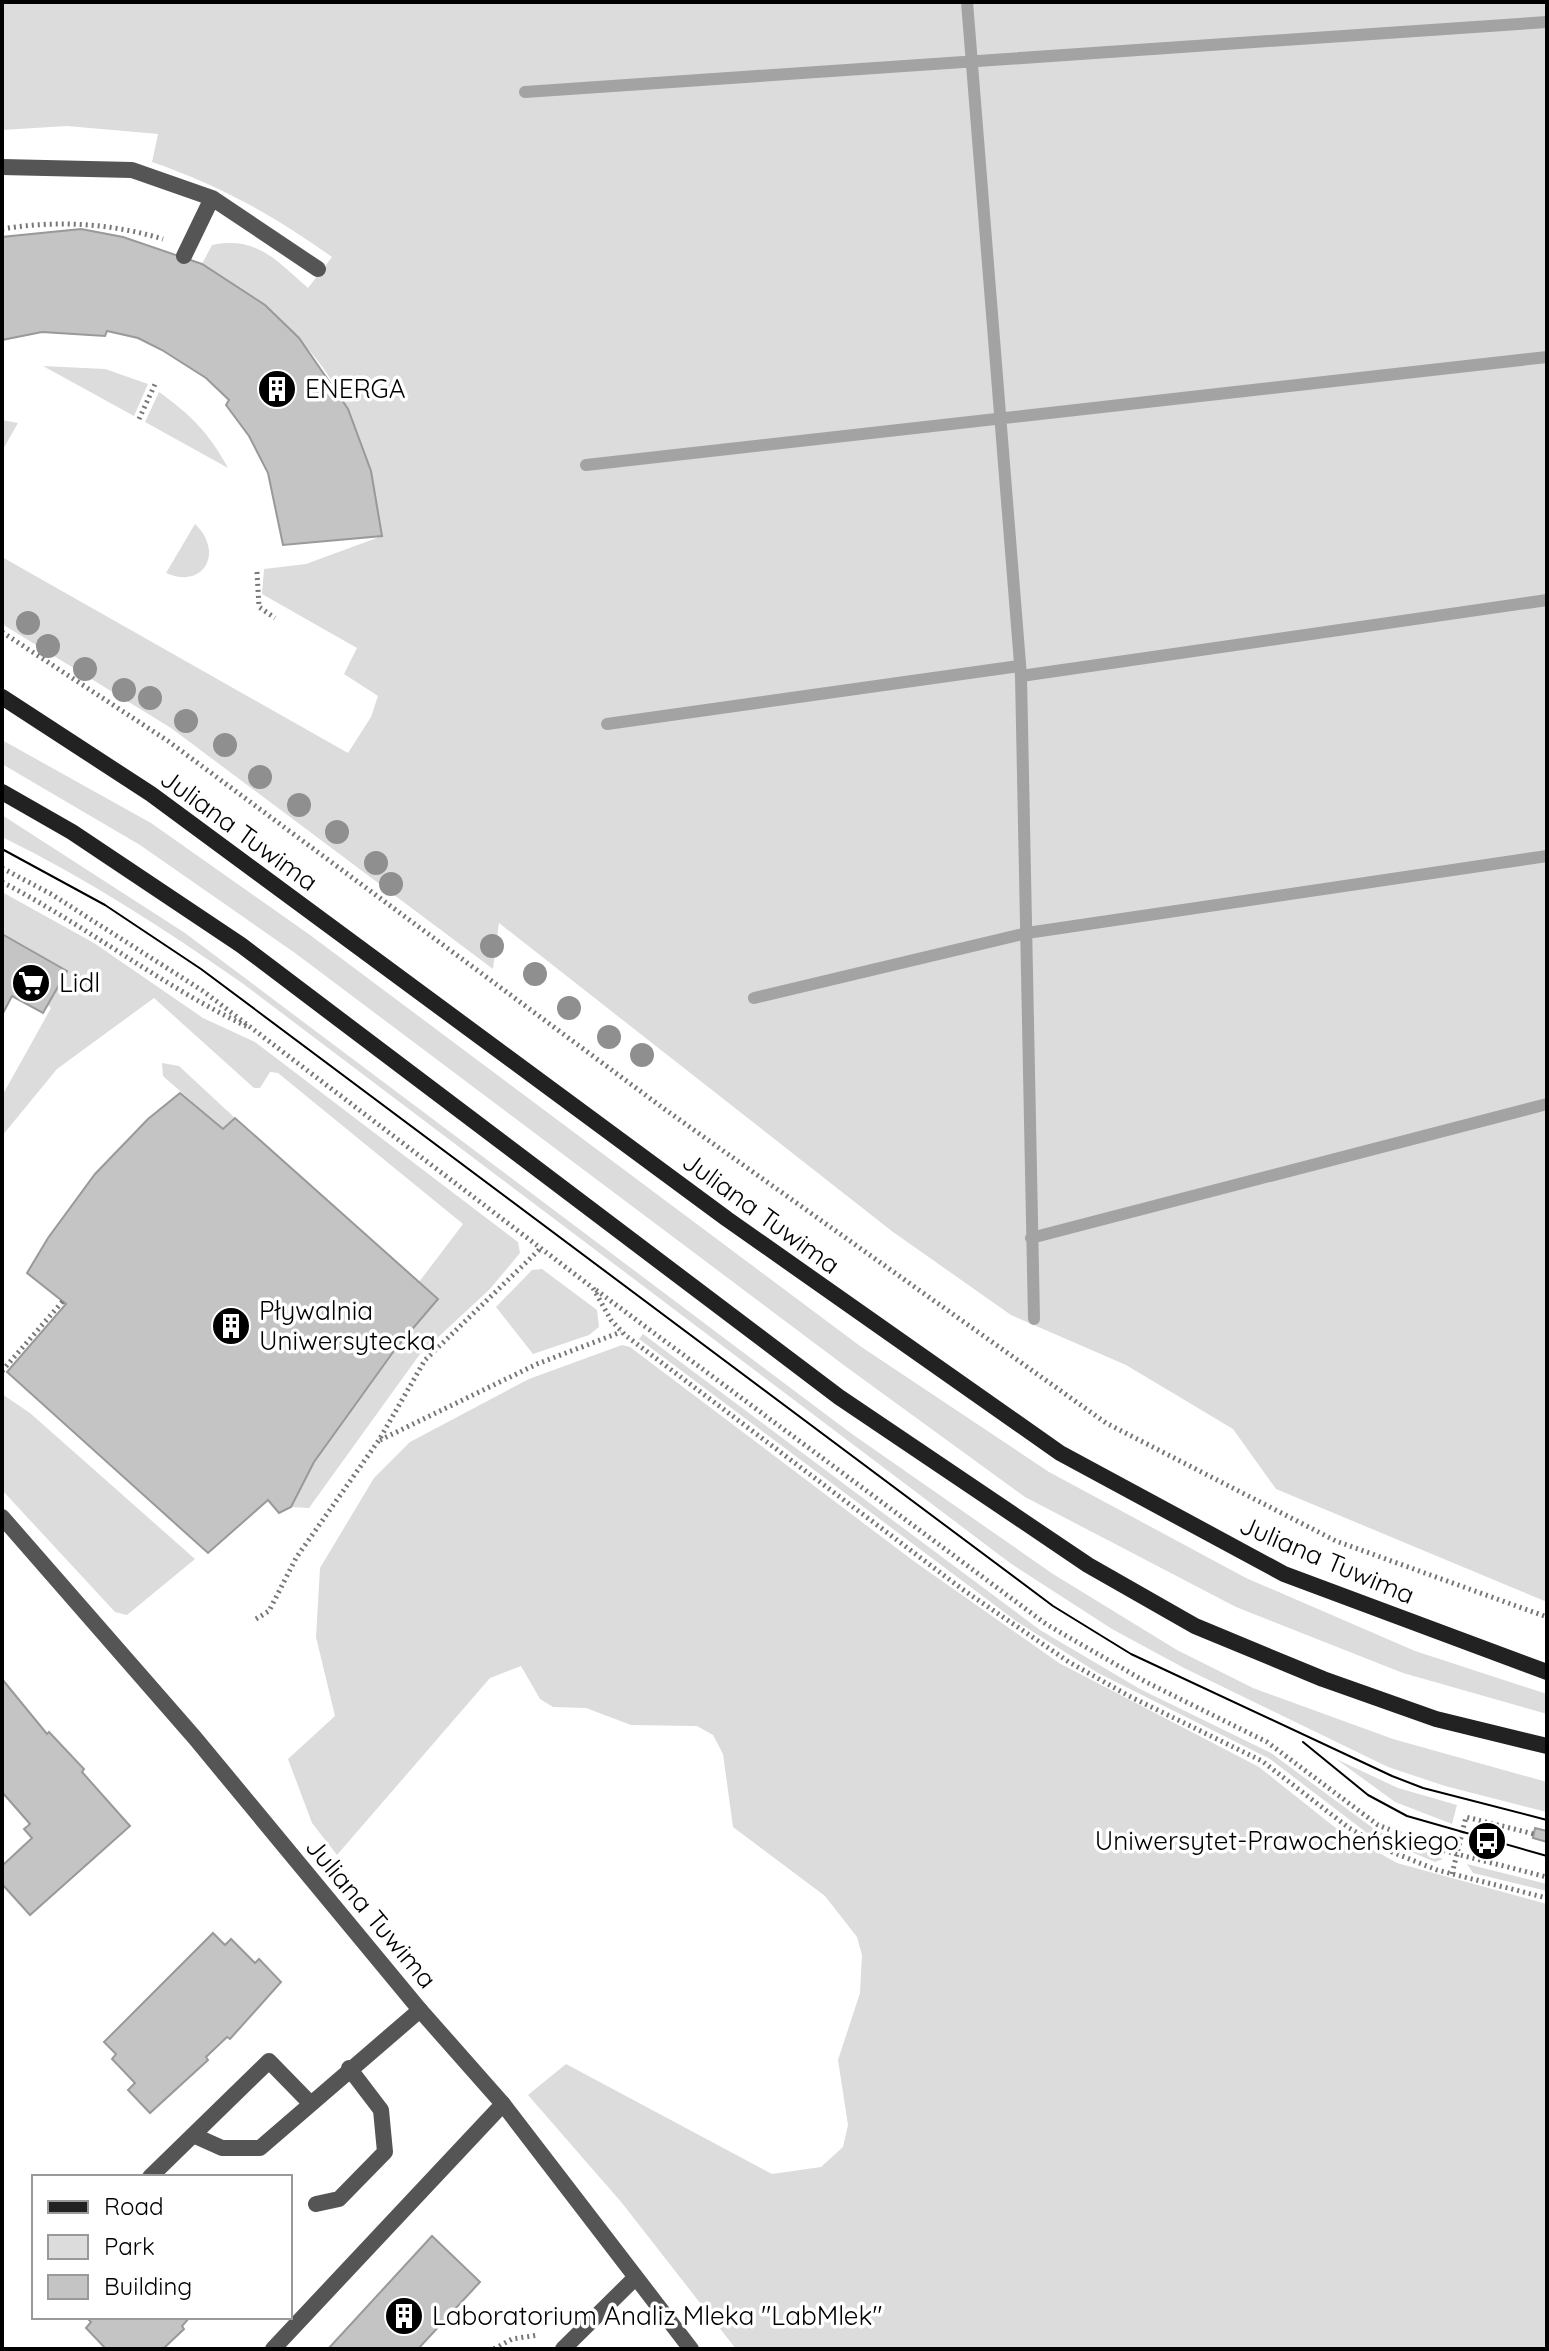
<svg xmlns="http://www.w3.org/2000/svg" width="1549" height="2351" viewBox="0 0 1549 2351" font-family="Quicksand,sans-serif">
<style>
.green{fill:#dcdcdc}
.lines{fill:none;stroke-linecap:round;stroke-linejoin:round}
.stream{stroke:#a3a3a3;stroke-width:12}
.building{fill:#c4c4c4;stroke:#999;stroke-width:2}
.path{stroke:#777;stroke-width:5;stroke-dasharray:2 4;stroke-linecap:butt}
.lane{stroke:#555;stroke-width:16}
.street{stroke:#555;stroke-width:16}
.secondary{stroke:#222;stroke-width:16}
.tram{stroke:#000;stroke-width:2}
.tree{fill:#8f8f8f}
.labels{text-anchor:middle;stroke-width:7;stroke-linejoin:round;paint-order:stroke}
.poi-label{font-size:26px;fill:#000;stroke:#fff;text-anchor:start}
.street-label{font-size:26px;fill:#000;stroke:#fff}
</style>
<rect width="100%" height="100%" fill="#fff"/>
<path class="green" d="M2 2H1547V1602L1276 1489 1233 1429 1126 1365 1011 1315 893 1232 499 923 493 969 171 728 2 624V557L348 753 371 717 378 696 344 674 357 648 262 594 264 569 306 564 382 536C364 401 317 334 202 264L212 245C257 236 276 260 308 288L332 257C273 215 221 186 152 162L158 134 67 126 2 130Z
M43 366 105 369 148 384 134 416Z
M159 392C190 414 210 434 228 468L145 422Z
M2 420 18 423 2 451Z
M195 524C224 551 205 590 166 573Z
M2 740 151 823 310 935 860 1346 1049 1472 1246 1578 1415 1651 1547 1694V1714L1403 1673 1236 1607 1025 1497 845 1366 295 953 140 845 2 764Z
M2 815 185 933 852 1434 1053 1574 1177 1650 1253 1688 1393 1739 1547 1782V1812L1445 1786 1388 1767 1184 1668 1112 1629 1010 1563 242 983C165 929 86 878 2 837Z
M2 892 94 943 203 1018 255 1042 518 1242 520 1253 490 1289 420 1354 309 1508 291 1507 314 1462 396 1348 437 1300 419 1282 463 1224 278 1073 270 1072 260 1088H254L154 998 57 1069 2 1136V1096L51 1008 48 1005 67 971 2 934Z
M162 1063 179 1066 235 1118 223 1129 163 1076Z
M542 1269 597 1310 599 1327 589 1335 533 1354 496 1307 532 1270Z
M643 1334 1040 1630 1140 1689 1271 1753 1377 1831 1443 1859 1435 1862 1367 1833 1270 1759 1098 1673 1016 1621 639 1339Z
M622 1345 630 1347 915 1562 1059 1663 1259 1767 1337 1829 1397 1863 1547 1904V2349H736L622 2203 528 2095 566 2064 772 2174 821 2167 843 2147 848 2125 838 2060 860 1993 862 1955 857 1937 825 1896 733 1827 723 1754 713 1735 697 1726 631 1725 586 1708 553 1707 540 1699 521 1666 490 1678 337 1855 312 1823 288 1759 335 1716 316 1637 320 1568 374 1478 410 1442 529 1379Z
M2 1394 30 1413 195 1559 127 1615 115 1612 2 1490Z
M1336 1759 1398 1788 1457 1805 1452 1824 1395 1802Z
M1467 1864 1547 1884V1891L1473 1873Z"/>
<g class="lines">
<path class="stream" d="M967 2 1021 676 1034 1319
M525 92 1547 22
M586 465 1547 357
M1021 676 1547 600
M607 724 1019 666
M754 998 1027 933 1547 856
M1031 1238 1547 1104"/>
</g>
<path class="building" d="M81 229 123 237 202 264 265 305 299 338 348 409 371 471 382 536 283 545 268 473 249 436 226 405 229 400 206 378 162 350 138 338 107 331 105 336 42 332 2 340V237Z
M2 934 67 971 43 1013 12 996 2 1015Z
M180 1093 223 1129 235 1118 438 1299 396 1348 314 1462 291 1507 279 1513 268 1500 208 1553 7 1372 66 1304 27 1273 48 1238 95 1174 148 1119Z
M2 1679 47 1734 49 1732 84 1769 82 1772 130 1826 30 1915 2 1884V1866L32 1838 24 1829 30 1824 2 1792Z
M1535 1828 1547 1831V1842L1533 1838Z
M213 1933 225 1945 231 1939 255 1963 259 1959 281 1982 230 2039 227 2037 206 2057 208 2060 150 2113 128 2090 135 2083 112 2059 116 2054 104 2042Z
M432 2236 480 2282 418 2349H328Z
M86 2317H190L182 2326 184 2329 163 2349H106L86 2328 91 2322Z"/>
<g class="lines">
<path class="path" d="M2 229C56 220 110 223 163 239
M139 419 156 382
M257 572 259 607 275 618
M2 632 168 741 663 1108 1106 1423 1336 1541 1547 1617
M2 868 51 894 203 991 593 1288 611 1320 625 1335 962 1589 1069 1662 1129 1696 1262 1761 1349 1828 1392 1852 1437 1870 1547 1898
M2 882C87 926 162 986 248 1027
M596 1290 1046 1624 1146 1682 1267 1742 1378 1825 1441 1850 1547 1877
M2 1371 63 1301
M380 1440 537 1364 621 1332
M256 1619 269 1611 296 1558 379 1440 425 1360 541 1248
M1452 1874 1466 1817 1534 1834
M494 2349 512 2339 538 2335"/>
<path class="lane" d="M2 167 132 170 212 198 318 269
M184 256 212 198
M193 2135 222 2148H260L420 2010
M150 2177 269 2061 310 2103
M316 2204 339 2199 385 2152 381 2110 349 2068
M273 2349 503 2104
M563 2349 634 2279"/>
<path class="street" d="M2 1517 195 1738 420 2010 503 2104 691 2349"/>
<path class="secondary" d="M2 697 151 794 727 1219 1060 1453 1284 1574 1547 1672
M2 792 72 832 241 945 839 1397 1088 1565 1195 1626 1323 1679 1436 1719 1547 1746"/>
<path class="tram" d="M2 849 105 905 201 969 1053 1606 1131 1654 1392 1776 1423 1788 1547 1820
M1303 1742 1368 1795 1407 1816 1547 1856"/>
</g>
<g class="tree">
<circle cx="28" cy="623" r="12"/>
<circle cx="48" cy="646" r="12"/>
<circle cx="85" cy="669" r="12"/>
<circle cx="124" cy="690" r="12"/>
<circle cx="150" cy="698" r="12"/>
<circle cx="186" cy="721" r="12"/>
<circle cx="225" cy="745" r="12"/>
<circle cx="260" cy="777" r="12"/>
<circle cx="299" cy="805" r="12"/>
<circle cx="337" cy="832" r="12"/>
<circle cx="376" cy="863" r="12"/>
<circle cx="391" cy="884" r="12"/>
<circle cx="492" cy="946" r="12"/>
<circle cx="535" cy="974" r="12"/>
<circle cx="569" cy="1008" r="12"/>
<circle cx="609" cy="1037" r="12"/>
<circle cx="642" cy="1055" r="12"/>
</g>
<defs>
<symbol id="building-disc" viewBox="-11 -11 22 22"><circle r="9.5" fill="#000" stroke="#fff"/><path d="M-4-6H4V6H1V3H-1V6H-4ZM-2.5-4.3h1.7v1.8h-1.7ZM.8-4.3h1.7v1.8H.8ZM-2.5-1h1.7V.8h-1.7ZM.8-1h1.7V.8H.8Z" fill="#fff"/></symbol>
<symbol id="supermarket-disc" viewBox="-11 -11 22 22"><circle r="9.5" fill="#000" stroke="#fff"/><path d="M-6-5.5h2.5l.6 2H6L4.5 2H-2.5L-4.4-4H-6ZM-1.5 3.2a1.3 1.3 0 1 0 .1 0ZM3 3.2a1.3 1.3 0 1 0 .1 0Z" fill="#fff"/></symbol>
<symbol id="bus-disc" viewBox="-11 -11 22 22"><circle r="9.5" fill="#000" stroke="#fff"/><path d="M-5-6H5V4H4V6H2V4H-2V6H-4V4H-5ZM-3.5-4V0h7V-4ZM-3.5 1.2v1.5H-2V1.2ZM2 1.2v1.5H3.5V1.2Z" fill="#fff"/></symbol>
</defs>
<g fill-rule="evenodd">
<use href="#building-disc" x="255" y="367" width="44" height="44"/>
<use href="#supermarket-disc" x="9" y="961" width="44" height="44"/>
<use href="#building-disc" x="209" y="1304" width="44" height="44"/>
<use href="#bus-disc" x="1465" y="1819" width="44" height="44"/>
<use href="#building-disc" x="382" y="2294" width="44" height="44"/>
</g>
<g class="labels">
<g class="poi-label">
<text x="305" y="398">ENERGA</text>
<text x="59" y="992">Lidl</text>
<text x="259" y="1320">Pływalnia<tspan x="259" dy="30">Uniwersytecka</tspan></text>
<text x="1459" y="1850" text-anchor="end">Uniwersytet-Prawocheńskiego</text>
<text x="432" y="2325">Laboratorium Analiz Mleka "LabMlek"</text>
</g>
<g class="street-label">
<text transform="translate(239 830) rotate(36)" y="9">Juliana Tuwima</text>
<text transform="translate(761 1213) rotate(36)" y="9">Juliana Tuwima</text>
<text transform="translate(1327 1560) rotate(23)" y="9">Juliana Tuwima</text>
<text transform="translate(371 1913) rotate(50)" y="9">Juliana Tuwima</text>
</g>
</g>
<rect width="1549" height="2351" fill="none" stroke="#000000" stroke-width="8"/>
<rect x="32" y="2175" width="260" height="144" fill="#ffffff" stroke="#999999" stroke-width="2"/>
<rect x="48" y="2201" width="40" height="12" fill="#222222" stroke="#999999" stroke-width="2"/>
<text x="104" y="2215" font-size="24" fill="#000000">Road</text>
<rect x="48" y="2235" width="40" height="24" fill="#dcdcdc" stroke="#999999" stroke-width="2"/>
<text x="104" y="2255" font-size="24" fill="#000000">Park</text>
<rect x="48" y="2275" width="40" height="24" fill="#c4c4c4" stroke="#999999" stroke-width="2"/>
<text x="104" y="2295" font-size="24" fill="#000000">Building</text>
</svg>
